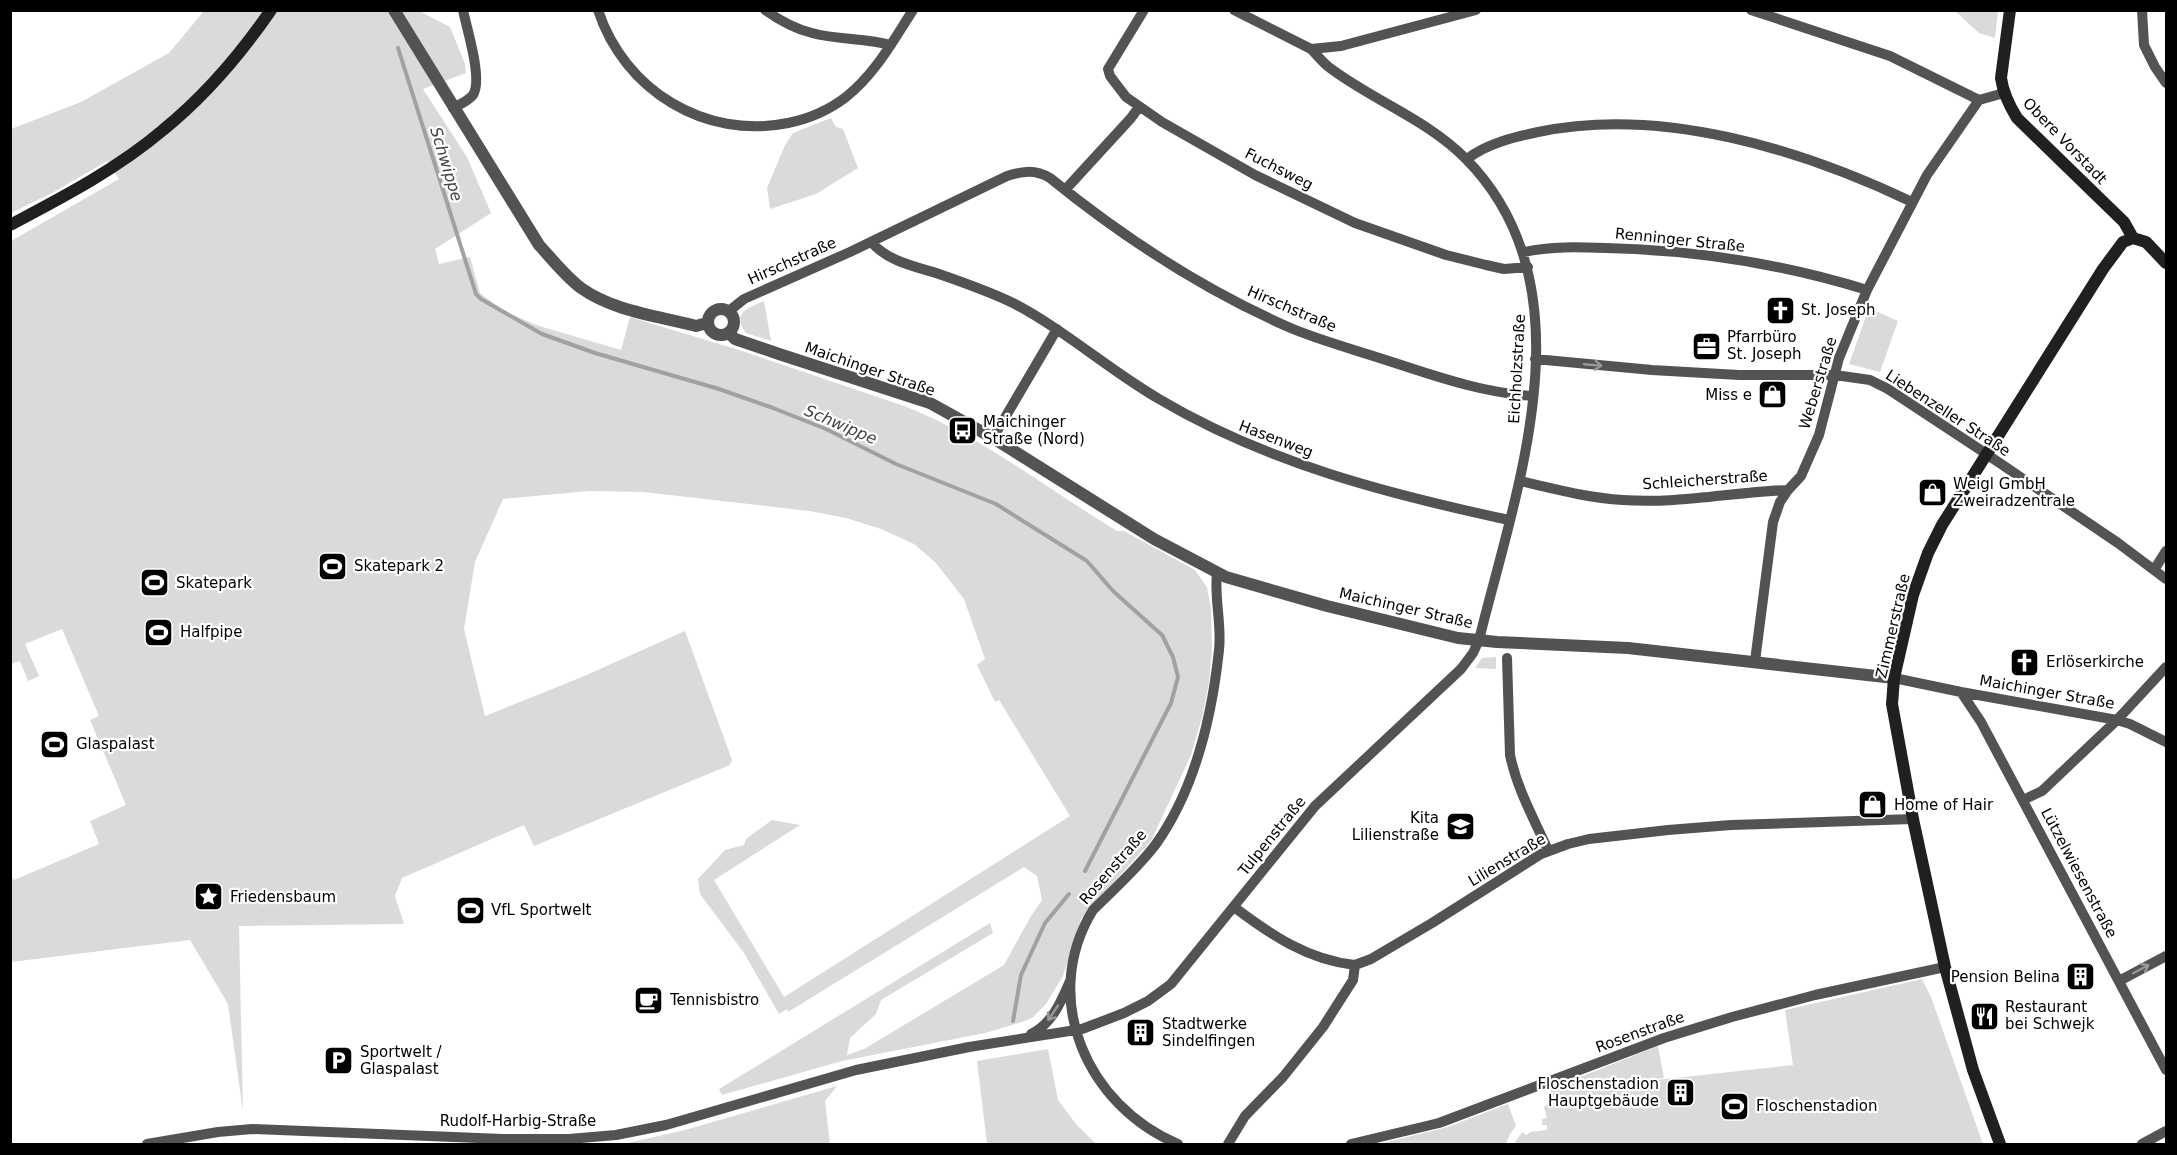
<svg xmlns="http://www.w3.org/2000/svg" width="2177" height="1155" viewBox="0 0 2177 1155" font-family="'DejaVu Sans',sans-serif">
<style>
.green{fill:#dadada}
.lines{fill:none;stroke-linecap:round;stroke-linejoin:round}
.stream{stroke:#a1a1a1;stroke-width:4}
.minor{stroke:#535353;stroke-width:10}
.tertiary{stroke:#535353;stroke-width:12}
.secondary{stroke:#202020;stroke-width:12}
.oneway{stroke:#989898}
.labels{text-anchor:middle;stroke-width:4.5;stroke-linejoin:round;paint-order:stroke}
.street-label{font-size:15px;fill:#000;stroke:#fff}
.poi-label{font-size:15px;fill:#000;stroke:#fff;text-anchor:start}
.water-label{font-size:16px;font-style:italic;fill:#424242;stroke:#fff}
</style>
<rect width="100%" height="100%" fill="#fff"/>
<path class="green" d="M204 11H419L450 27 465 64 466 73 423 89 467 157 491 213 435 249 439 264 470 257 480 293 504 311 539 326 621 350 630 317 739 350 904 406C979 435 1048 489 1117 531H1124L1195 570 1207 587 1211 608 1212 648 1209 682 1203 714 1191 755 1151 841 1081 919 1063 976 1046 1004 1032 1018 1022 1022 985 1033 842 1061 722 1095 719 1089 990 923 993 933 881 1000 876 1014 850 1038 847 1055 864 1049 1004 965 1031 916 1042 900 1037 876 1024 867 788 1012 787 1009 779 1014 744 953 700 894 698 879 725 850 744 845 746 839 772 820 800 825 714 880 784 997 1070 816 999 700 995 702 977 665 985 659 964 599 935 562 914 544 881 529 846 518 809 511 643 492 589 491 503 499 475 562 464 629 485 716 582 677 685 631 732 760 730 765 534 846 524 825 402 878 395 896 404 924 239 926 243 1111 228 1004 190 940 11 962 10 874 14 880 99 844 90 821 126 805 90 720 99 716 62 629 25 644 39 676 28 681 20 661 10 664 11 241 119 179 107 161 54 192 11 213V129L81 102 169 53Z
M1955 11H1998L1995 38 1979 33Z
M831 118 836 127 843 129 858 168 816 194 770 209 767 188 785 145 793 133Z
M764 301 771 341 746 333C731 313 748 308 764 301Z
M1869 308 1898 321 1880 372 1849 364Z
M1496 657V669L1475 668 1482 658Z
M1922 979 1931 997 1983 1144H1514L1522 1132 1527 1135 1530 1132 1547 1130V1125H1542V1119L1547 1118 1544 1107 1552 1100 1550 1089 1658 1046 1664 1078 1602 1086 1793 1065 1785 1010Z
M1048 1049 1058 1100 1076 1124 1096 1144H987L977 1061Z
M837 1086 825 1101 830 1144H623L685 1130Z
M1508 1104 1516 1126 1510 1134 1506 1144H1379L1448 1127Z"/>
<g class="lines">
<path class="stream" d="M398 48 476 294 481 299 542 334 595 353 719 389 773 408 826 429 896 464 996 504 1087 561 1113 591 1162 635 1173 657 1178 677 1171 703 1085 871
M1013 1021 1021 975 1045 923 1069 894"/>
<path class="minor" d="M598 10C624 90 705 140 788 123 808 119 829 110 846 97 875 74 893 41 913 10
M765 10C779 20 795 29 812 33 837 40 865 38 891 45
M1144 10 1108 69 1110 76 1126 97 1162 122 1255 175 1355 223 1446 255 1486 265 1504 269 1528 267
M1234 10 1311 49 1341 46 1476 10
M1751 10 1890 56 1979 100 2004 93
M2142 10 2144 45 2155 67 2166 83
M453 108C459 105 468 101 473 95 483 79 467 30 463 10
M1467 159C1486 144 1514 137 1538 132 1661 106 1801 149 1912 202
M1065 190 1131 118 1139 107
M871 242C889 262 914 266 939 274 965 283 991 292 1015 304 1066 331 1109 370 1159 399 1267 463 1388 494 1509 520
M1524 252C1551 246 1578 247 1606 248 1694 250 1783 264 1867 290
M729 311 744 299 850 252 1007 176C1024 171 1035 169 1050 178 1124 238 1205 291 1293 329 1325 342 1359 351 1392 362 1438 377 1484 393 1533 396
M1535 359 1652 370 1739 375H1835L1870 380 1888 389 1976 447 2118 543 2166 579
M993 438 1057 329
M1520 481C1554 489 1588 498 1623 500 1678 504 1733 492 1788 490
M2154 570 2166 551
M1507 658 1510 755C1517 789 1534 819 1548 850
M1755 661 1773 522 1780 502 1788 490 1801 476 1819 435 1839 358 1867 290 1927 175 1979 100
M1894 678 1961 692 2117 720 2130 724 2166 742
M1961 692 1981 722 2166 1070
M2023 800 2042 791 2117 720 2166 667
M1234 907C1271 935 1308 960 1355 965
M2119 981 2166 956
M1031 1034C1052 1024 1061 1002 1070 981
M147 1144 218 1132 252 1129 503 1139H569L616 1135 666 1125 856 1070 969 1047 1082 1029 1124 1013 1148 1001 1171 984 1315 806 1461 669 1473 653 1479 640C1516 489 1593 288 1466 159 1428 120 1374 101 1330 68 1323 63 1317 55 1311 49
M1178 1144C1087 1106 1039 998 1093 910 1114 889 1138 868 1156 844 1195 789 1212 716 1219 650 1222 625 1214 598 1217 573
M1228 1144 1245 1116 1283 1077 1323 1027 1353 980 1355 965 1371 959 1432 923 1541 854 1568 844 1589 839 1668 830 1731 825 1913 819
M1351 1144 1439 1123 1664 1038 1732 1017 1815 995 1945 967
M2142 1144 2166 1131"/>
<path class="tertiary" d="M394 10 539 245C552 259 565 276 581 288 613 311 658 316 696 326L707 323
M708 322a13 13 0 1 1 26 0a13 13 0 1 1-26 0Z
M729 333 735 339 779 354 930 403 993 438 1154 539 1226 577 1327 606 1458 638 1497 642 1628 648 1894 678"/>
<path class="secondary" d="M2010 10 2001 78C2003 93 2009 105 2017 118L2124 222 2133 238
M10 225C63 197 117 169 163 130 205 96 240 55 271 10
M2133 238 2146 242 2166 263
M2000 1144 1973 1070 1945 967 1913 819 1892 704 1894 678 1913 595 1928 553 1942 525 2103 269 2123 242 2133 238"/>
</g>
<defs><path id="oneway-shaft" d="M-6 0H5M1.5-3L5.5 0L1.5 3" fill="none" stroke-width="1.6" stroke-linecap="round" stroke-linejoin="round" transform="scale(1.5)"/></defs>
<g class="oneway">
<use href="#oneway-shaft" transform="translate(1593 365) rotate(5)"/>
<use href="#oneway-shaft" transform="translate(2141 969) rotate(-28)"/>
<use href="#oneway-shaft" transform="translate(1053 1013) rotate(124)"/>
</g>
<defs>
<symbol id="church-square" viewBox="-11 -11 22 22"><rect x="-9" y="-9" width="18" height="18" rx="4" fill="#000" stroke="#fff"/><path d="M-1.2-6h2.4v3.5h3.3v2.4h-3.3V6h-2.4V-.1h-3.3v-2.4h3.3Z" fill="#fff"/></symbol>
<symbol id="office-square" viewBox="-11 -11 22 22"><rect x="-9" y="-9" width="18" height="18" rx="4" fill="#000" stroke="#fff"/><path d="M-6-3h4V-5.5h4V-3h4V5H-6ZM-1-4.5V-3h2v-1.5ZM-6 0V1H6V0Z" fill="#fff"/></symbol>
<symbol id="shop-square" viewBox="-11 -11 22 22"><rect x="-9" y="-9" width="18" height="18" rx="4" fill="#000" stroke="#fff"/><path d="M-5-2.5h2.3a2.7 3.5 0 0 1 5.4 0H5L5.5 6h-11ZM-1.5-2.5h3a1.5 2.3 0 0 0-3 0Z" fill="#fff"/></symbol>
<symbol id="bus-square" viewBox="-11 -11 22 22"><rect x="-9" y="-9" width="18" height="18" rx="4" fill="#000" stroke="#fff"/><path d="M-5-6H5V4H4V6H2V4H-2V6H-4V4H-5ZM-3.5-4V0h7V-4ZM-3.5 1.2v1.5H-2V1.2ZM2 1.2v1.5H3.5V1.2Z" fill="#fff"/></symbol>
<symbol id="stadium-square" viewBox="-11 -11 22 22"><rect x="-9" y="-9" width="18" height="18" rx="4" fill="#000" stroke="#fff"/><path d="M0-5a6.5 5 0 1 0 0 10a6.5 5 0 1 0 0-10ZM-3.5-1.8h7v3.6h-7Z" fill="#fff"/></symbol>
<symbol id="school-square" viewBox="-11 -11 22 22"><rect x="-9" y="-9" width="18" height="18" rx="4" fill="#000" stroke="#fff"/><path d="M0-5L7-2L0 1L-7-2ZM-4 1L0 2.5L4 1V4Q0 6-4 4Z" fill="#fff"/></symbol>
<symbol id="sight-square" viewBox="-11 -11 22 22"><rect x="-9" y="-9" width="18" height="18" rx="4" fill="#000" stroke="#fff"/><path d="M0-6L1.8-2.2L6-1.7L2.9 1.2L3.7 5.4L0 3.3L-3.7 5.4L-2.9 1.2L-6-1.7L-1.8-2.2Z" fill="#fff"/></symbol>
<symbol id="building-square" viewBox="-11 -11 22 22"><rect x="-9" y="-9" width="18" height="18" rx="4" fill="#000" stroke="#fff"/><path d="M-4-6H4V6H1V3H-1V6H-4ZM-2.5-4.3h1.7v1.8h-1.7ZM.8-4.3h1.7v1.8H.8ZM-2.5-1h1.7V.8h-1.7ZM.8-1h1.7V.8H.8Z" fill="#fff"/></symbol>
<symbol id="cafe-square" viewBox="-11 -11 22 22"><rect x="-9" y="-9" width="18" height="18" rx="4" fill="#000" stroke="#fff"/><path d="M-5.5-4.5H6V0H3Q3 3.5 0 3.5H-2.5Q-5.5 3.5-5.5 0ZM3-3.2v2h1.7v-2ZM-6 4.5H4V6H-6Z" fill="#fff"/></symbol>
<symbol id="restaurant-square" viewBox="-11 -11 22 22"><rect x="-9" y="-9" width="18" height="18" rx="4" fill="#000" stroke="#fff"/><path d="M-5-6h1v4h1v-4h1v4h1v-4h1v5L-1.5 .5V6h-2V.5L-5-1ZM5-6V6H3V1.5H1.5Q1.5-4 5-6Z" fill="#fff"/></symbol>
<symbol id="parking-square" viewBox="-11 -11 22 22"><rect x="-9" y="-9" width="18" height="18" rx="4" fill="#000" stroke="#fff"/><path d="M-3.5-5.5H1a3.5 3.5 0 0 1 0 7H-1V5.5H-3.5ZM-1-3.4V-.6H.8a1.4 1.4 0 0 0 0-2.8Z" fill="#fff"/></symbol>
</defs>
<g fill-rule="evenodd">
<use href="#church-square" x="1764" y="294" width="33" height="33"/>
<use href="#office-square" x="1690" y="330" width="33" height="33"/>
<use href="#shop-square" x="1756" y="378" width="33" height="33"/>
<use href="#bus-square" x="946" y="414" width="33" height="33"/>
<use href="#shop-square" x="1916" y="476" width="33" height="33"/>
<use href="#stadium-square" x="316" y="550" width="33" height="33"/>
<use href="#stadium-square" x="138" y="566" width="33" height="33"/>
<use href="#stadium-square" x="142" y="616" width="33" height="33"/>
<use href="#church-square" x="2008" y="646" width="33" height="33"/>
<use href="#stadium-square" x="38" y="728" width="33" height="33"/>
<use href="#shop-square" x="1856" y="788" width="33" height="33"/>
<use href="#school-square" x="1444" y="810" width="33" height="33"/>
<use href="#sight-square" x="192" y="880" width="33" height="33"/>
<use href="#stadium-square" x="454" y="894" width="33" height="33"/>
<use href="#building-square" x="2064" y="960" width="33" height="33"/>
<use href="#cafe-square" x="632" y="984" width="33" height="33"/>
<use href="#restaurant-square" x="1968" y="1000" width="33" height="33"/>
<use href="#building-square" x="1124" y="1016" width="33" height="33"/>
<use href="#parking-square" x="322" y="1044" width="33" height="33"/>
<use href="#building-square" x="1664" y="1076" width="33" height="33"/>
<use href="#stadium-square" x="1718" y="1090" width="33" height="33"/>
</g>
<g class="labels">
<g class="street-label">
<text transform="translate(2065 141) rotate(46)" y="5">Obere Vorstadt</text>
<text transform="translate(1279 169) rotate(27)" y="5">Fuchsweg</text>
<text transform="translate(1680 240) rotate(6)" y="5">Renninger Straße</text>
<text transform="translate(792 261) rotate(-24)" y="5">Hirschstraße</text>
<text transform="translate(1292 309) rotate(23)" y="5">Hirschstraße</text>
<text transform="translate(870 369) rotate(19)" y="5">Maichinger Straße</text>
<text transform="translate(1517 369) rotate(-87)" y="5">Eichholzstraße</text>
<text transform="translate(1818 383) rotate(-73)" y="5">Weberstraße</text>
<text transform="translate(1948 413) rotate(33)" y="5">Liebenzeller Straße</text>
<text transform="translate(1276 439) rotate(21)" y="5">Hasenweg</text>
<text transform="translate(1705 480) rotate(-4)" y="5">Schleicherstraße</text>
<text transform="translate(1406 608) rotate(13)" y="5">Maichinger Straße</text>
<text transform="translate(1893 626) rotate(-77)" y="5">Zimmerstraße</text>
<text transform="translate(2047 692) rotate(10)" y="5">Maichinger Straße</text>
<text transform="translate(1272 836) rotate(-51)" y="5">Tulpenstraße</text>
<text transform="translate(1507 860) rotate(-31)" y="5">Lilienstraße</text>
<text transform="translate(1113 867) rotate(-49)" y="5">Rosenstraße</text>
<text transform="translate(2079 873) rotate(62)" y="5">Lützelwiesenstraße</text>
<text transform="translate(1640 1032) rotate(-20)" y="5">Rosenstraße</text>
<text x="518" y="1126">Rudolf-Harbig-Straße</text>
</g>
<g class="poi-label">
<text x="1801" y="315">St. Joseph</text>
<text x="1727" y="342">Pfarrbüro<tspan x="1727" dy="17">St. Joseph</tspan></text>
<text x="1752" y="400" text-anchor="end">Miss e</text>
<text x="983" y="427">Maichinger<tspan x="983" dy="17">Straße (Nord)</tspan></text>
<text x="1953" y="489">Weigl GmbH<tspan x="1953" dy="17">Zweiradzentrale</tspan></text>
<text x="354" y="571">Skatepark 2</text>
<text x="176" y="588">Skatepark</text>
<text x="180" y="637">Halfpipe</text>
<text x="2046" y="667">Erlöserkirche</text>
<text x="76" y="749">Glaspalast</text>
<text x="1894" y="810">Home of Hair</text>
<text x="1439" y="823" text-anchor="end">Kita<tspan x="1439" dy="17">Lilienstraße</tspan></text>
<text x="230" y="902">Friedensbaum</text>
<text x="491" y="915">VfL Sportwelt</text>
<text x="2060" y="982" text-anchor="end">Pension Belina</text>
<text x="670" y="1005">Tennisbistro</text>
<text x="2005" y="1012">Restaurant<tspan x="2005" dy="17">bei Schwejk</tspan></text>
<text x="1162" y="1029">Stadtwerke<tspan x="1162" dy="17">Sindelfingen</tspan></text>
<text x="360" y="1057">Sportwelt /<tspan x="360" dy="17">Glaspalast</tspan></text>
<text x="1659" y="1089" text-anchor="end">Floschenstadion<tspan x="1659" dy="17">Hauptgebäude</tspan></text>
<text x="1756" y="1111">Floschenstadion</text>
</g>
<g class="water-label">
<text transform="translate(447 164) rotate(73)" y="6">Schwippe</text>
<text transform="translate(841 424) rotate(23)" y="6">Schwippe</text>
</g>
</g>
<rect width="2177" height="1155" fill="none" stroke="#000000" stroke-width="24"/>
</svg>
